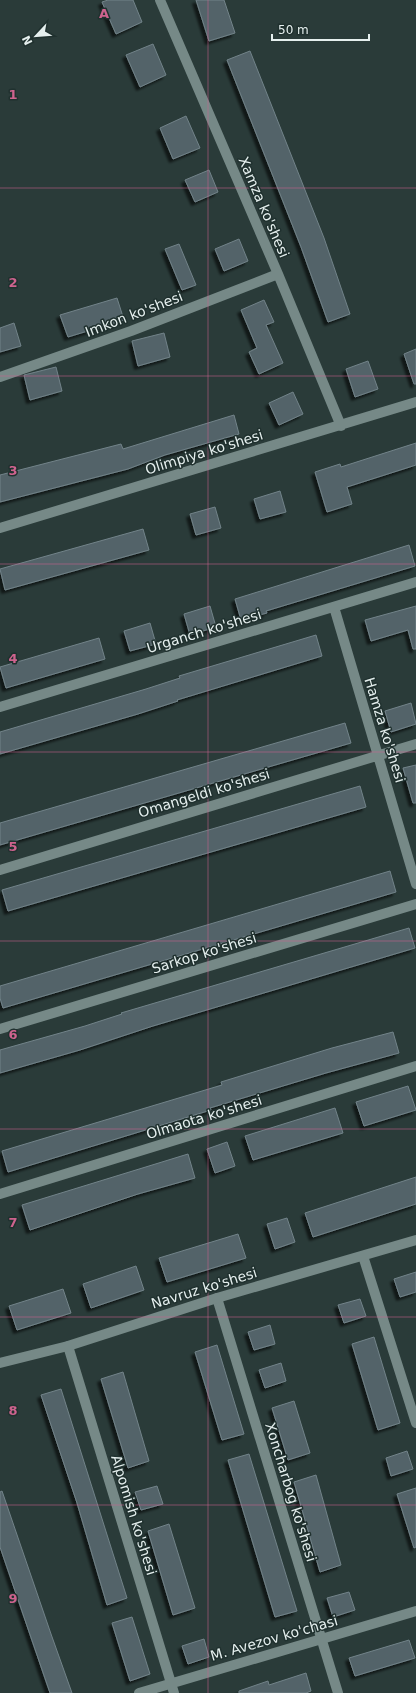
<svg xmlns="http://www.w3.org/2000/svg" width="416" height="1693" viewBox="0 0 416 1693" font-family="'DejaVu Sans',sans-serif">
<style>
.building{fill:#536369;stroke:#728389;filter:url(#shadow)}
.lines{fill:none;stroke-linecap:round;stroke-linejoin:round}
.minor{stroke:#768987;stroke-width:10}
.tertiary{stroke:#768987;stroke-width:10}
.grid{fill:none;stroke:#ce638e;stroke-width:1;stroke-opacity:0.55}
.labels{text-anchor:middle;stroke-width:3;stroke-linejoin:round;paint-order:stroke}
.street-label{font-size:14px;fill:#e5efee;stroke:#20312f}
.grid-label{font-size:13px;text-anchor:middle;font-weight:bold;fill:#ce638e;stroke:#20312f;stroke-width:3;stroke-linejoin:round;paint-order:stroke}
</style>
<defs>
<filter id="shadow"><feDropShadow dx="-3.5" dy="3.5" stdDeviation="1" flood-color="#0009"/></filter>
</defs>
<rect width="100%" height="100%" fill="#2a3b39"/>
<path class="building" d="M108 0H133L142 22 116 34 102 2Z
M196 0H224L235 33 209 41Z
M153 44 166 75 140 87 126 55Z
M250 51 324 238 350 314 328 322 301 247 227 60Z
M186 116 200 148 173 159 160 128Z
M209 170 218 192 195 202 185 180Z
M239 239 248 261 224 271 215 249Z
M179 244 196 285 182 290 165 249Z
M117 298 124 320 68 337 60 315Z
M264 300 274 322 266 325 283 363 259 374 249 352 257 348 241 310Z
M14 323 21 346 0 352V328Z
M164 333 170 357 138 366 132 341Z
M416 349V384H414L404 354Z
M368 361 378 389 355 397 346 369Z
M56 367 62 391 30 400 24 375Z
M293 392 303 414 279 425 269 403Z
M234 415 239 434 165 455 128 469 0 502V475L121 444 123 449Z
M416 443V465L347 487 352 504 327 512 315 472 340 464 341 467Z
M280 491 286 512 260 519 254 499Z
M215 507 221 528 196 535 190 514Z
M143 529 149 550 5 590 0 569Z
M409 545 415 566 266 611 267 613 241 620 235 599Z
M210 606 216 627 190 635 184 614Z
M416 606V649H413L408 630 371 641 365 620Z
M150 623 156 644 130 651 124 631Z
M316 635 322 656 177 700 178 701 138 714 0 754V732L146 689 180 678 179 676Z
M99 638 105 659 6 688 0 667Z
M411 703 416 724 391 732 385 711Z
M345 723 351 743 0 845V823Z
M416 765V803H413L403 768Z
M360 786 366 807 8 911 2 890Z
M390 871 396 892 3 1008 0 998V986Z
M409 928 415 948 153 1026 80 1050 0 1073V1050L85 1026 122 1014 121 1013Z
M393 1032 399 1053 326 1073 210 1108 211 1110 8 1172 2 1151 222 1085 221 1082 332 1048Z
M408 1086 416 1110 364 1126 356 1102Z
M335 1108 343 1133 253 1160 245 1136Z
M227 1142 235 1166 215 1173 207 1149Z
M188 1154 195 1178 138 1194 30 1230 22 1205Z
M416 1177V1204L313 1237 305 1213Z
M287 1218 295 1242 275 1249 267 1224Z
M238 1234 246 1258 167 1282 159 1258Z
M136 1266 144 1290 91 1308 83 1284Z
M416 1272V1292L400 1297 394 1279Z
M63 1289 71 1313 17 1330 9 1306Z
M360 1299 366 1316 344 1323 338 1305Z
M270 1325 275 1344 254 1350 248 1332Z
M374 1337 400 1423 378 1430 352 1344Z
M217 1345 244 1434 222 1440 195 1352Z
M281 1363 286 1381 265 1388 259 1370Z
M123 1372 149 1461 128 1468 101 1379Z
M61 1389 127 1598 107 1605 77 1503 41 1395Z
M294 1401 310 1453 288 1460 272 1408Z
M407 1451 413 1469 391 1476 386 1458Z
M249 1454 297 1611 275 1617 228 1460Z
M316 1475 341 1565 320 1572 294 1482Z
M157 1486 163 1504 141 1510 135 1492Z
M416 1488V1547L414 1548 397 1494Z
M2 1491 51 1634 72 1693H50L26 1623 0 1547V1492Z
M169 1524 195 1608 173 1615 148 1531Z
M349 1592 355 1610 333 1617 327 1598Z
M132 1617 150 1674 130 1681 112 1623Z
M204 1639 209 1657 188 1664 182 1646Z
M409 1640 415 1658 355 1676 349 1658Z
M306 1673 311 1691 306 1693H239V1691L268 1681 269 1685Z"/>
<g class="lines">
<path class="minor" d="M160 0 278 274 341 426
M0 377 131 331 278 274
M0 528 416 402
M334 607 416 884
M0 707 416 582
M0 870 416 744
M0 1029 416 904
M0 1194 416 1066
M363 1256 416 1423
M217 1298 338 1693
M68 1346 174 1693
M139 1693 416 1611"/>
<path class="tertiary" d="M0 1363 68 1346 217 1298 416 1240"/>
</g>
<path class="grid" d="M208 0V1693M0 188H416M0 376H416M0 564H416M0 752H416M0 941H416M0 1129H416M0 1317H416M0 1505H416"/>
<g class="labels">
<g class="street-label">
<text transform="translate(264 207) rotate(67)" y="5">Xamza ko'shesi</text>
<text transform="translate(134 314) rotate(-21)" y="5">Imkon ko'shesi</text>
<text transform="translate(204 452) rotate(-17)" y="5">Olimpiya ko'shesi</text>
<text transform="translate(204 631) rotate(-17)" y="5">Urganch ko'shesi</text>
<text transform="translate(385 730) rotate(73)" y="5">Hamza ko'shesi</text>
<text transform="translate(204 793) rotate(-17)" y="5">Omangeldi ko'shesi</text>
<text transform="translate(204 953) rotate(-17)" y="5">Sarkop ko'shesi</text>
<text transform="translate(204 1117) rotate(-17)" y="5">Olmaota ko'shesi</text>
<text transform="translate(204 1288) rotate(-17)" y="5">Navruz ko'shesi</text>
<text transform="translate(291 1492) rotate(73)" y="5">Xoncharbog ko'shesi</text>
<text transform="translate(134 1515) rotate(73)" y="5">Alpomish ko'shesi</text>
<text transform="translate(274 1638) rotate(-16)" y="5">M. Avezov ko'chasi</text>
</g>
</g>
<g class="grid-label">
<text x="104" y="18">A</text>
<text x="13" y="99">1</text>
<text x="13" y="287">2</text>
<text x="13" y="475">3</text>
<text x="13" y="663">4</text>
<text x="13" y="851">5</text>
<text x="13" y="1039">6</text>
<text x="13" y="1227">7</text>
<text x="13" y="1415">8</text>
<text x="13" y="1603">9</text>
</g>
<g transform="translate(36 36) rotate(244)" stroke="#20312f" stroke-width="3" paint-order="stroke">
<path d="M0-3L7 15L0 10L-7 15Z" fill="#e5efee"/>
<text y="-6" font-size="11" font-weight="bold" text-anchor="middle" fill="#e5efee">N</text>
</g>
<path d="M272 34v6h97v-6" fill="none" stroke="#e5efee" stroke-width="2"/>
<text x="278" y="34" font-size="12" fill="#e5efee" stroke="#20312f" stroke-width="3" paint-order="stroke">50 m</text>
</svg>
